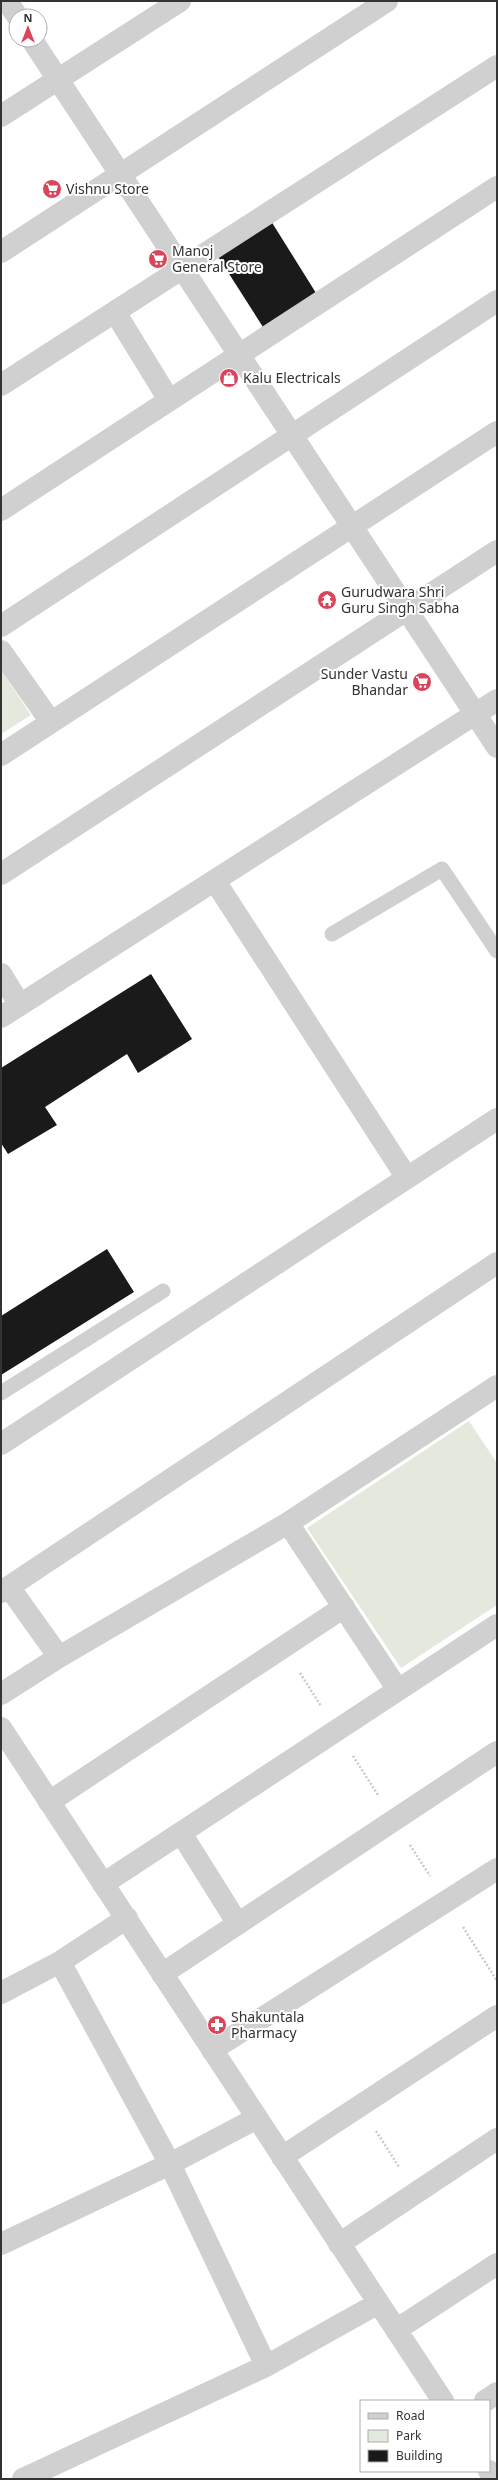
<svg xmlns="http://www.w3.org/2000/svg" width="498" height="2480" viewBox="0 0 498 2480" font-family="'Noto Sans',sans-serif">
<style>
.green{fill:#e3e9dd}
.building{fill:#1a1a1a}
.lines{fill:none;stroke-linecap:round;stroke-linejoin:round}
.path{stroke:#cacaca;stroke-width:2.5;stroke-dasharray:2 2;stroke-linecap:butt}
.service{stroke:#d0d0d0;stroke-width:15}
.minor{stroke:#d0d0d0;stroke-width:22}
.labels{text-anchor:middle;stroke-width:4;stroke-linejoin:round;paint-order:stroke}
.poi-label{font-size:14px;fill:#333;stroke:#fff;text-anchor:start}
</style>
<rect width="100%" height="100%" fill="#fff"/>
<path class="green" d="M1 670 31 715 1 734Z
M469 1421 497 1463V1605L401 1668 307 1528Z"/>
<path class="building" d="M271 221 316 293 263 327 217 255Z
M151 974 192 1039 138 1073 127 1054 45 1107 57 1125 8 1154 1 1143V1068Z
M107 1249 134 1292 1 1375V1316Z"/>
<g class="lines">
<path class="path" d="M300 1673 321 1706
M353 1756 378 1795
M410 1845 430 1876
M463 1927 497 1981
M376 2131 399 2167"/>
<path class="service" d="M332 934 442 869 497 951
M1 1393 163 1291"/>
<path class="minor" d="M7 1 17 16
M32 40 497 747
M1 116 180 1
M1 252 387 1
M115 312 169 400
M1 385 497 66
M1 510 497 187
M1 626 497 301
M1 651 51 722
M1 755 497 432
M1 874 497 551
M215 881 407 1178
M1 974 20 1005
M1 1017 497 700
M1 1444 497 1119
M288 1523 398 1690
M9 1587 59 1657
M1 1592 497 1263
M1 1694 59 1657 288 1523 497 1386
M1 1728 443 2401
M49 1802 344 1607
M181 1833 238 1924
M103 1884 497 1625
M60 1962 170 2164 266 2366
M162 1974 497 1752
M1 1993 60 1962 127 1918
M212 2050 497 1869
M282 2157 497 2016
M1 2244 170 2164 257 2118
M339 2244 497 2139
M396 2330 497 2264
M485 2401 497 2393
M489 2471 494 2479
M23 2479 266 2366 377 2304"/>
</g>
<defs>
<symbol id="supermarket-disc" viewBox="-11 -11 22 22"><circle r="9.5" fill="#d9455a" stroke="#fff"/><path d="M-6-5.5h2.5l.6 2H6L4.5 2H-2.5L-4.4-4H-6ZM-1.5 3.2a1.3 1.3 0 1 0 .1 0ZM3 3.2a1.3 1.3 0 1 0 .1 0Z" fill="#fff"/></symbol>
<symbol id="shop-disc" viewBox="-11 -11 22 22"><circle r="9.5" fill="#d9455a" stroke="#fff"/><path d="M-5-2.5h2.3a2.7 3.5 0 0 1 5.4 0H5L5.5 6h-11ZM-1.5-2.5h3a1.5 2.3 0 0 0-3 0Z" fill="#fff"/></symbol>
<symbol id="temple-disc" viewBox="-11 -11 22 22"><circle r="9.5" fill="#d9455a" stroke="#fff"/><path d="M0-6L5-2H3V0L6.5 2.5H4V6H1.5V3h-3V6H-4V2.5H-6.5L-3 0V-2H-5Z" fill="#fff"/></symbol>
<symbol id="pharmacy-disc" viewBox="-11 -11 22 22"><circle r="9.5" fill="#d9455a" stroke="#fff"/><path d="M-2-6h4v4h4v4h-4v4h-4v-4h-4v-4h4Z" fill="#fff"/></symbol>
</defs>
<g fill-rule="evenodd">
<use href="#supermarket-disc" x="41" y="178" width="22" height="22"/>
<use href="#supermarket-disc" x="147" y="248" width="22" height="22"/>
<use href="#shop-disc" x="218" y="367" width="22" height="22"/>
<use href="#temple-disc" x="316" y="589" width="22" height="22"/>
<use href="#supermarket-disc" x="411" y="671" width="22" height="22"/>
<use href="#pharmacy-disc" x="206" y="2014" width="22" height="22"/>
</g>
<g class="labels">
<g class="poi-label">
<text x="66" y="194">Vishnu Store</text>
<text x="172" y="256">Manoj<tspan x="172" dy="16">General Store</tspan></text>
<text x="243" y="383">Kalu Electricals</text>
<text x="341" y="597">Gurudwara Shri<tspan x="341" dy="16">Guru Singh Sabha</tspan></text>
<text x="408" y="679" text-anchor="end">Sunder Vastu<tspan x="408" dy="16">Bhandar</tspan></text>
<text x="231" y="2022">Shakuntala<tspan x="231" dy="16">Pharmacy</tspan></text>
</g>
</g>
<rect width="498" height="2480" fill="none" stroke="#333333" stroke-width="4"/>
<rect x="360" y="2400" width="130" height="72" fill="#ffffff" stroke="#adadad"/>
<rect x="368" y="2413" width="20" height="6" fill="#d0d0d0" stroke="#adadad"/>
<text x="396" y="2420" font-size="12" fill="#333333">Road</text>
<rect x="368" y="2430" width="20" height="12" fill="#e3e9dd" stroke="#adadad"/>
<text x="396" y="2440" font-size="12" fill="#333333">Park</text>
<rect x="368" y="2450" width="20" height="12" fill="#1a1a1a" stroke="#adadad"/>
<text x="396" y="2460" font-size="12" fill="#333333">Building</text>
<g transform="translate(28 28)"><circle r="19" fill="#ffffff" stroke="#adadad"/>
<path d="M0-3L7 15L0 10L-7 15Z" fill="#d9455a"/>
<text y="-6" font-size="11" font-weight="bold" text-anchor="middle" fill="#333333">N</text>
</g>
</svg>
